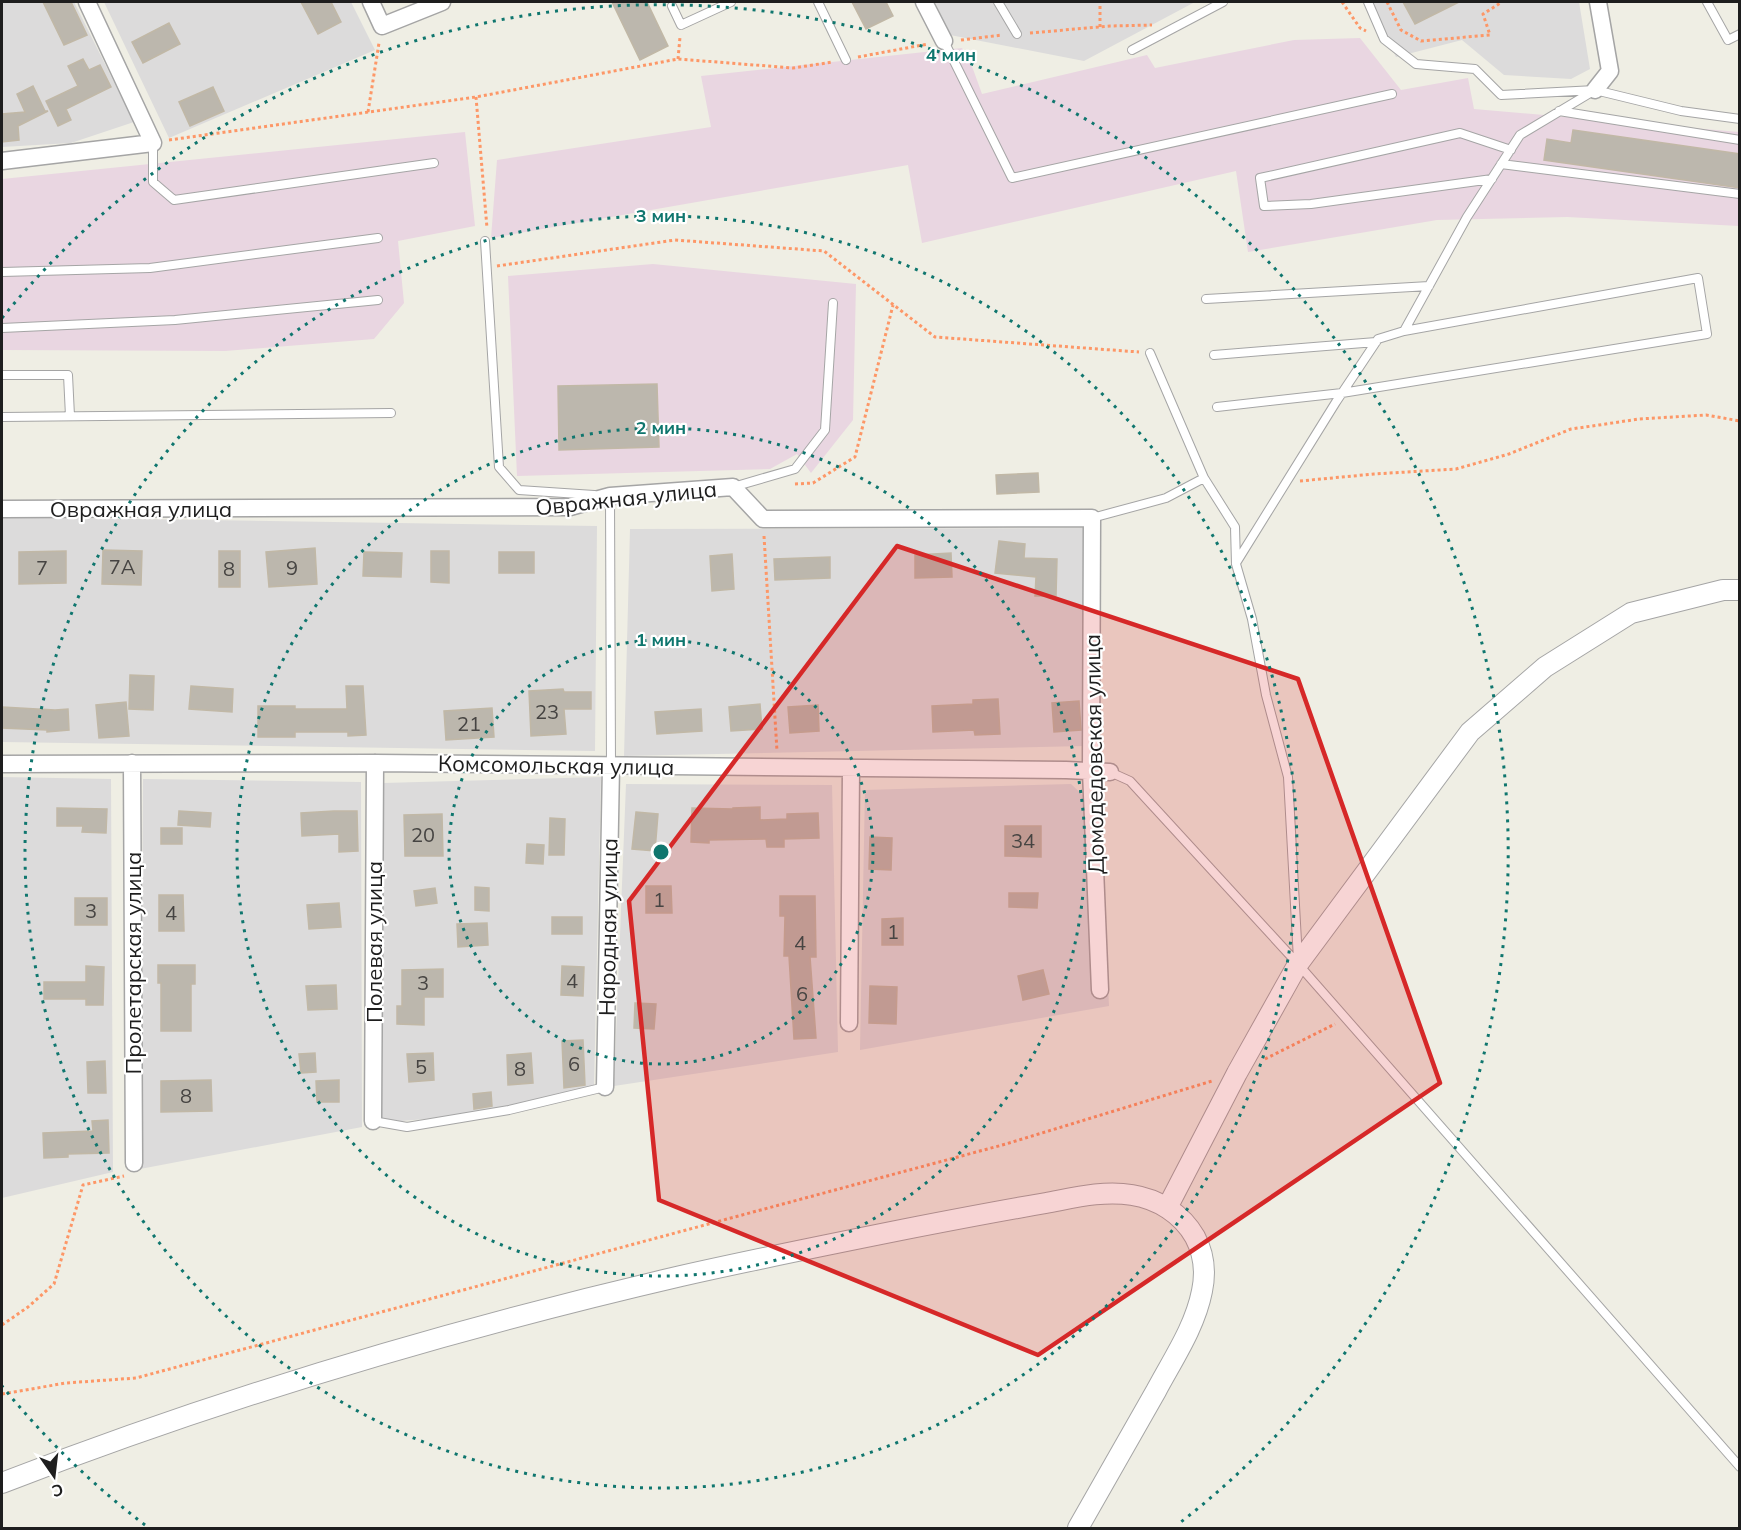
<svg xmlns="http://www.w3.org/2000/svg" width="1741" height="1530" viewBox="0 0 1741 1530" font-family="Mulish,sans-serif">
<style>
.residential{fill:#dcdbdb}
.industrial{fill:#e9d6e1}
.building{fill:#bcb7ad;stroke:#c1b8a6;stroke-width:1.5}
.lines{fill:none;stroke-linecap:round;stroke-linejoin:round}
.service-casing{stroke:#a5a5a5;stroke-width:10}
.minor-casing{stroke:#a5a5a5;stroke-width:19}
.tertiary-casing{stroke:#a5a5a5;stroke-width:22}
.path{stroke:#fd9767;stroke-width:3;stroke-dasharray:3 3;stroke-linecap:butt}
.service{stroke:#fff;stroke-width:8}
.minor{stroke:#fff;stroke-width:16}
.tertiary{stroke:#fff;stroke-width:20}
.marked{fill:#d62828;fill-opacity:0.2;stroke:#d62828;stroke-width:4.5;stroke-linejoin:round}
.ring{fill:none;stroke:#0f766e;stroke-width:3;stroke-dasharray:3 6}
.labels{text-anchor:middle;stroke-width:4.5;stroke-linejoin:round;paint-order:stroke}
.number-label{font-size:20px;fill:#464442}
.street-label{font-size:22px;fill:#1e1e1e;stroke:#fff}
.centre{fill:#0f766e;stroke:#fff;stroke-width:3}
.ring-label{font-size:18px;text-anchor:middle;font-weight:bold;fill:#0f766e;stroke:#fff;stroke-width:4.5;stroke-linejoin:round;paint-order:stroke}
</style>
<rect width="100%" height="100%" fill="#efeee4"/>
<path class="residential" d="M2 2H74L134 122 71 143 2 147Z
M104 2H351L375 50 169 138Z
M935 2H1195L1084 61 950 35Z
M1370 2H1579L1590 69 1571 79 1504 75 1462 40 1396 57Z
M2 517 597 526 595 751 2 742Z
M1089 528 1085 746 624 756 630 529Z
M2 777 111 779 113 1172 2 1198Z
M601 777 594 1086 461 1116 378 1123 383 783Z
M143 779 361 782 362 1127 140 1169Z
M626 784 832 785 838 1052 614 1086Z
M1071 784 1090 802 1099 805 1109 1006 860 1050 865 790Z"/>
<path class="industrial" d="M1360 38 1401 90 1468 78 1474 109 1739 132V226L1567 217 1437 220 1248 252 1236 171 922 243 908 165 491 238 497 160 711 127 701 76 962 48 973 69 982 94 1147 55 1155 68 1294 40Z
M465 132 475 226 398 241 404 303 374 339 225 351 2 350V179Z
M653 264 856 284 853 420 811 473 797 454 770 469 517 476 508 276Z"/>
<path class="building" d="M43 2H71L87 35 64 45Z
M301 2H331L341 22 318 34Z
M612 2H647L668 46 640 60Z
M852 2H886L893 16 866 29Z
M1403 2H1459L1415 24Z
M169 23 180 44 143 63 132 42Z
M83 59 89 70 100 65 111 87 66 109 71 120 58 126 46 101 78 86 68 66Z
M33 86 45 111H48L18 126 19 140 2 142V114L25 112 17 94Z
M213 87 224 111 190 126 179 102Z
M1573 130 1740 154V188L1544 160 1547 139 1571 143Z
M657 384 659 447 559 450 558 386Z
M1038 473 1039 492 997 494 996 475Z
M999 541 1025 544 1024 558 1057 559 1056 596H1035L1036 577 995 573Z
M315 548 317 584 269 587 266 552Z
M103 550 142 551 141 585 102 584Z
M66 551V583L19 584V552Z
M219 551H240V587H219Z
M431 551H449V583L431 582Z
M364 552 402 553 401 577 363 576Z
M499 552H534V573H499Z
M951 553 952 577 915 578V555Z
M732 554 734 589 712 591 710 556Z
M830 557V578L775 580 774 559Z
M130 675 154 676 153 710 129 709Z
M191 686 233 689 232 712 189 709Z
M346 686H363L366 735 348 736V732H295V737H258V706H295V709H347Z
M563 689 564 692H591V709H564L566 734 531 736 529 691Z
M998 699 1000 734 975 735 974 730 933 732 932 706 973 704V700Z
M1079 701 1081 730 1054 732 1052 703Z
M126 702 129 736 99 738 96 705Z
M760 704 762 729 731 731 729 707Z
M818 705 819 731 790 733 788 707Z
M2 707 55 710 68 709 69 730 47 732V730L2 728Z
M492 708 494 737 446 740 444 711Z
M701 709 702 731 657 734 655 712Z
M760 807V820L787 819V814L818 813 819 838 784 839V847H767L766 839 709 840V843L691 842 692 808 733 809V808Z
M57 808 107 809 106 833 82 832 83 826H57Z
M179 811 211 813 210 827 178 825Z
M334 811H357L358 851 339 852V834L302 836 301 813Z
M636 812 658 814 655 851 632 849Z
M442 814 443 856H405L404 815Z
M550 818 565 819 564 855H549Z
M1005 826H1041V857L1005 856Z
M161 828H182V844H161Z
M870 837 892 838 891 870 869 869Z
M527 844 544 845 543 864 526 863Z
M646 886H671L672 913H646Z
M475 887 489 888V911L475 910Z
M435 888 437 903 416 906 414 891Z
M1009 893H1038L1037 908 1009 907Z
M159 895H183L184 931H159Z
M780 896H815L816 957H810L816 1038 794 1039 789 956H784L785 916H780Z
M75 898H107V925H75Z
M339 903 341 927 309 929 307 905Z
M552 917H582V934H552Z
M903 918V945H882V919Z
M487 923 488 945 458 947 457 924Z
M158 965H195V984H191V1031H161V983H158Z
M86 966 104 967 103 1005H86V999H44V982H86Z
M562 966 584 967 583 996 561 995Z
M443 969V997H424V1025L397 1024V1006H402V970Z
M1043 970 1049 994 1023 1000 1018 976Z
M336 985 337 1009 308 1010 306 986Z
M870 986 897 987 896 1024 869 1023Z
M635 1003 656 1004 654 1029 634 1028Z
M583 1040 585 1085 564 1088 562 1041Z
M315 1053 316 1072 301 1073 299 1054Z
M433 1053 434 1080 409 1082 407 1054Z
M531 1053 533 1083 508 1085 507 1055Z
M105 1061 106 1093H88L87 1062Z
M211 1080 212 1111 161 1112V1081Z
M339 1080V1102H317L316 1081Z
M491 1092 492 1106 474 1109 473 1094Z
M108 1120 109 1153 68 1154V1157L44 1158 43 1133 93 1131 92 1121Z"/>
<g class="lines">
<defs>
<path id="service" d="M818 2 846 60
M998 2 1017 34
M1368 2 1384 39 1416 64 1475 69 1501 95 1595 90 1681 111 1740 119
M1707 2 1728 40 1740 34
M672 6 681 25 731 2
M944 41 1012 178 1392 94
M1132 50 1223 2
M1559 111 1740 140
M153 143V182L174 200 434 163
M1501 164 1740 194
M1492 179 1311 204 1264 206 1260 178 1460 133 1511 150
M485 241 499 467 519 490 594 495
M2 272 150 268 378 238
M1206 299 1429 286
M2 328 175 320 378 300
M1150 353 1204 478
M1214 355 1376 342
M2 375H68L70 416
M1217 407 1342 393 1707 334 1698 278 1404 331
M2 417 391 413
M733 487 795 469 825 430 833 303
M610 496 611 766
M1092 518 1166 498 1204 478 1235 527 1236 564 1252 619 1266 695 1288 777 1298 960
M1236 563 1336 402 1378 339 1404 331 1467 217 1520 135 1595 90
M1110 772 1130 781 1298 964 1740 1467
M373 1121 407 1127 509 1110 605 1087"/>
<path id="minor" d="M371 2 382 26 442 2
M924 2 944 41
M1595 90 1610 71 1598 2
M2 161 153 143 87 2
M2 509 570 507 610 496 733 487 763 519 1092 518 1091 771 1100 990
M132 763 134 1163
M2 764 375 763 1066 770 1110 772
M849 1023 851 768
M605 1087 611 766
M373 1121 375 763"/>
<path id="tertiary" d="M1167 1208 1237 1073 1298 964 1470 732 1545 667 1631 613 1723 590H1740
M2 1483C221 1398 453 1329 681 1276 756 1259 831 1244 906 1229 952 1220 999 1211 1046 1203 1073 1198 1103 1190 1132 1195 1158 1199 1182 1214 1195 1237 1204 1254 1206 1272 1202 1291 1195 1327 1173 1359 1156 1391 1130 1437 1104 1483 1078 1528"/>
</defs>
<use href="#service" class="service-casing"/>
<use href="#minor" class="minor-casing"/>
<use href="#tertiary" class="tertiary-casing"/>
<path class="path" d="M1342 2 1360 28 1366 31
M1387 2 1401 30 1421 41 1490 35 1483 14 1502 2
M1100 27V2
M1030 33 1110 26 1152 25
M961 40 1002 35
M858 57 928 44
M678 59 680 37
M476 97 487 228
M368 112 379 43
M169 140 476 97 678 59 793 68 833 62
M497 266 675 240 824 251 935 337 1139 352
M1300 481 1374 474 1456 469 1509 454 1571 429 1599 425 1639 419 1706 415 1740 421
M795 484 813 483 855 457 893 305
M764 536 777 751
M1265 1059 1335 1024
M2 1325 28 1307 54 1284 83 1185 124 1176
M2 1394 66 1383 136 1378 1006 1144 1212 1081"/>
<use href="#service" class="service"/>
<use href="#minor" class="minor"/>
<use href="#tertiary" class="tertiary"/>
</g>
<path class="marked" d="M897 546 1298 679 1440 1083 1038 1355 659 1200 629 901Z"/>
<g class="ring">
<circle cx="661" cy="852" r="212"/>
<circle cx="661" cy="852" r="424"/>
<circle cx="661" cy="852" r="636"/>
<path d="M145 1525A848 848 0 0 1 2 1386M2 318A848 848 0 1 1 1177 1525"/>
</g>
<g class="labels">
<g class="number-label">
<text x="122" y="574">7А</text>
<text x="42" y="575">7</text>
<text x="292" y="575">9</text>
<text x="229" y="576">8</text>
<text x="547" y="719">23</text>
<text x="469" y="731">21</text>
<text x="423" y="842">20</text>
<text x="1023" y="848">34</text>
<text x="659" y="907">1</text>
<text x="91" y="918">3</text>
<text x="171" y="920">4</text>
<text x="893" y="939">1</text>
<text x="800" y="950">4</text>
<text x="572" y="988">4</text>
<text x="423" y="990">3</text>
<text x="802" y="1001">6</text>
<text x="574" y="1071">6</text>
<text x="421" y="1074">5</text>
<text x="520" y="1076">8</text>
<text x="186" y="1103">8</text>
</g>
<g class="street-label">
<text transform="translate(626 498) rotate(-6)" y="8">Овражная улица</text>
<text x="141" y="517">Овражная улица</text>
<text transform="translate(1094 754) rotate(-91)" y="8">Домодедовская улица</text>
<text transform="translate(556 765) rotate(1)" y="8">Комсомольская улица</text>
<text transform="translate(608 927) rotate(-89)" y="8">Народная улица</text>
<text transform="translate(374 942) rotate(-90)" y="8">Полевая улица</text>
<text transform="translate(133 963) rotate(-90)" y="8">Пролетарская улица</text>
</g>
</g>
<circle cx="661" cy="852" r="9" class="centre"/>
<g class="ring-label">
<text x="951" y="61">4 мин</text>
<text x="661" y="222">3 мин</text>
<text x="661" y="434">2 мин</text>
<text x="661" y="646">1 мин</text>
</g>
<rect width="1741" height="1530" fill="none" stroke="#1e1e1e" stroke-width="6"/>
<g transform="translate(54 1476) rotate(166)" stroke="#ffffff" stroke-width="4.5" paint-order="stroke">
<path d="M0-4.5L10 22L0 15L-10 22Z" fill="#1e1e1e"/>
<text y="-9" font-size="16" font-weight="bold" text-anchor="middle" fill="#1e1e1e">С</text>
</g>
</svg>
